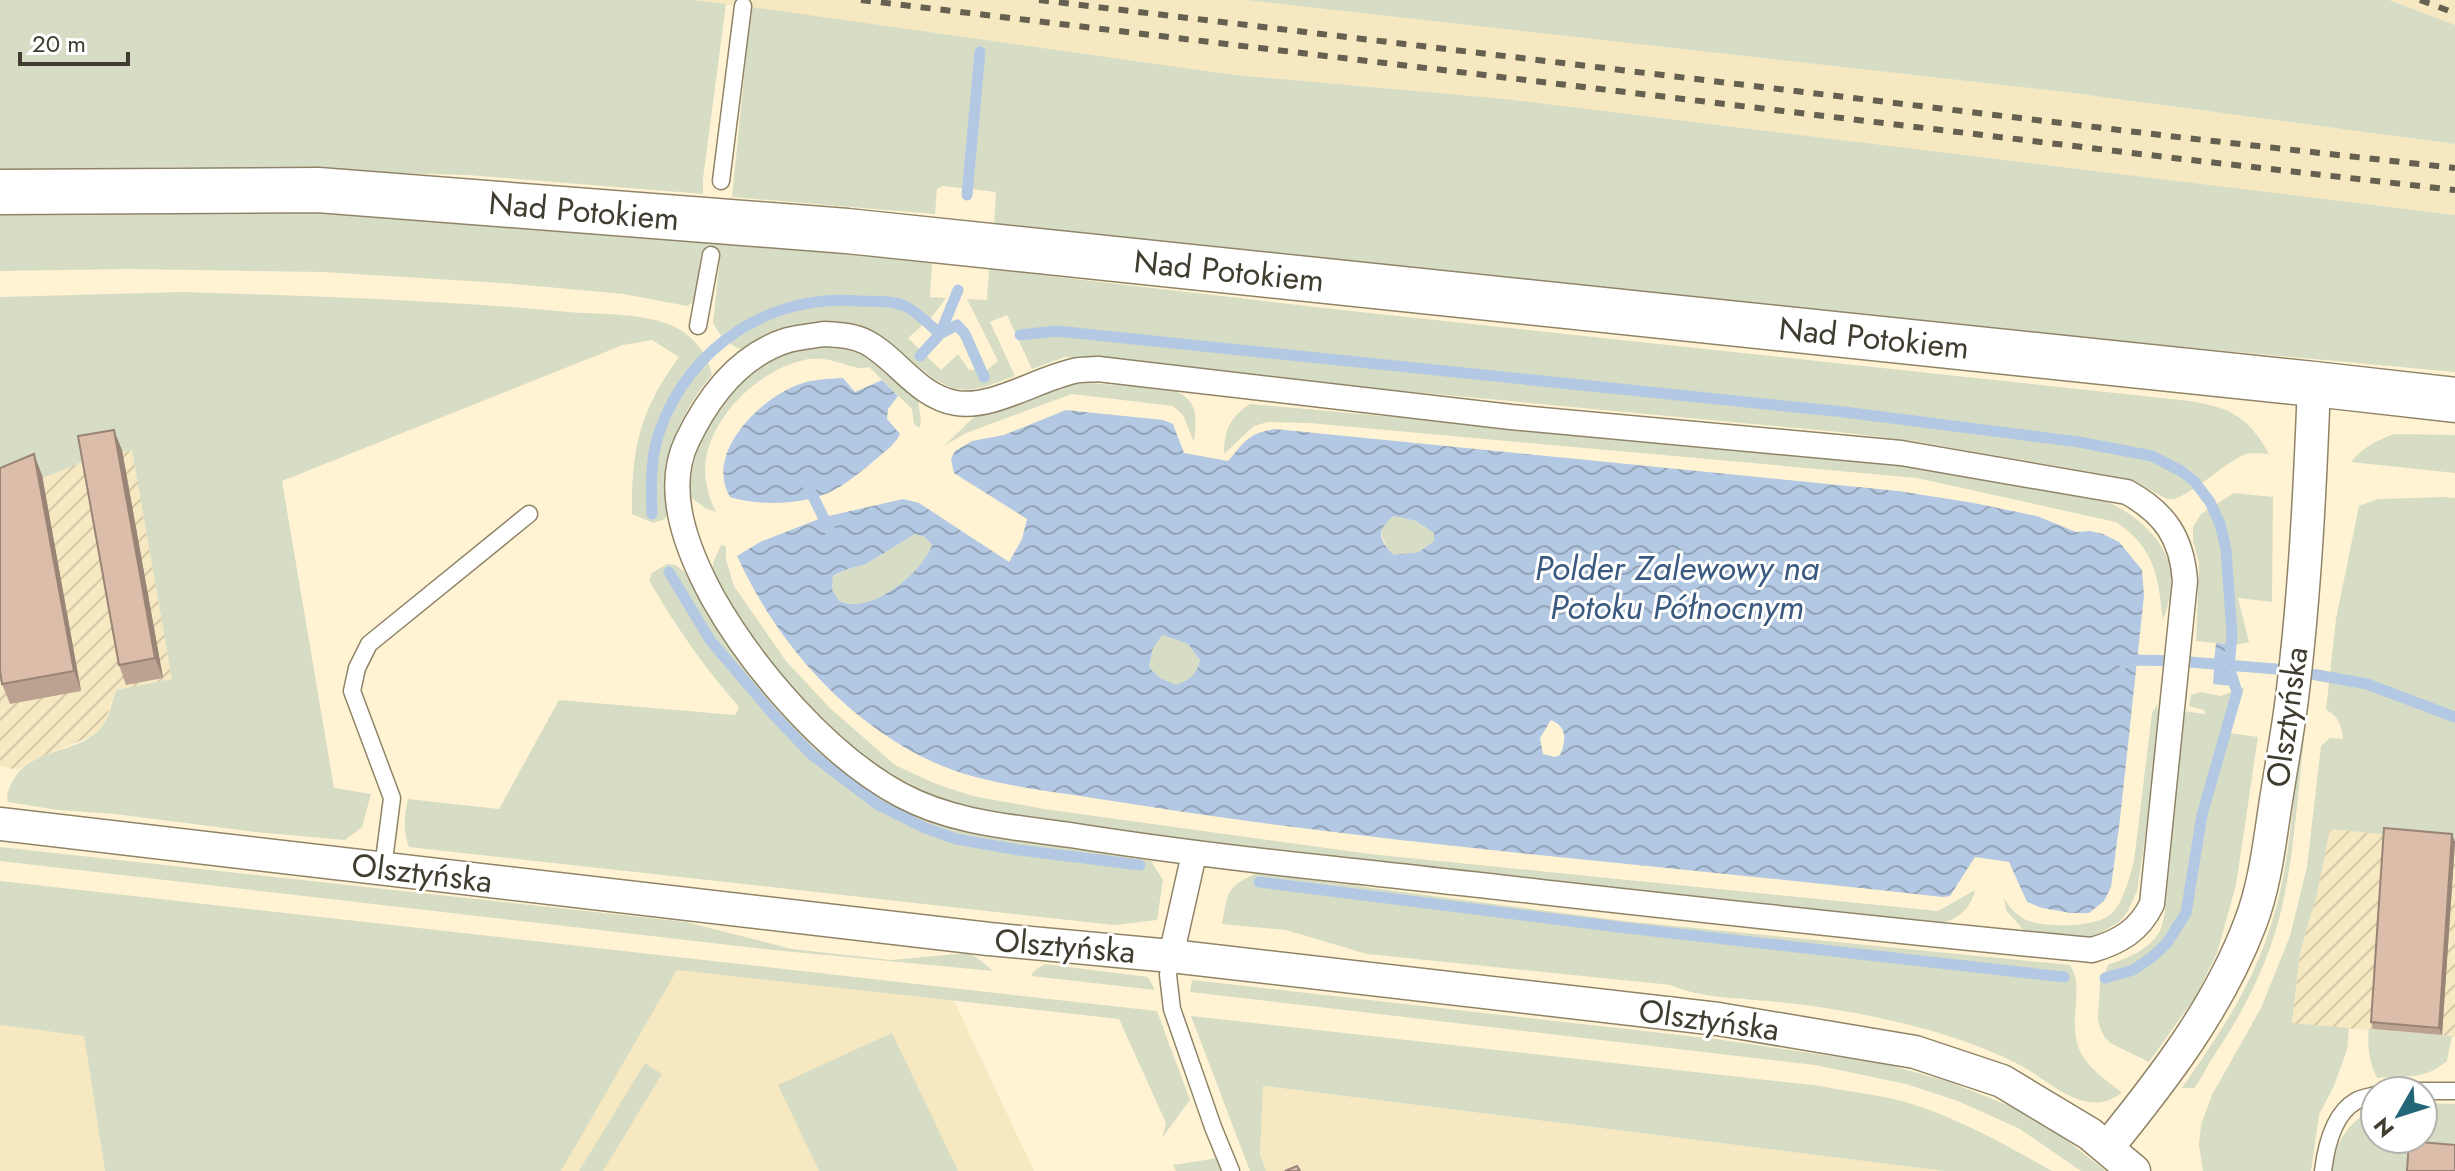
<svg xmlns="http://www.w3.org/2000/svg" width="2455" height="1171" viewBox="0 0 2455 1171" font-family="Jost,sans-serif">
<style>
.built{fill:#f6e8c1}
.industrial{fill:url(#industrial-furrows)}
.green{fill:#d7ddc4}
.water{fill:url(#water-waves);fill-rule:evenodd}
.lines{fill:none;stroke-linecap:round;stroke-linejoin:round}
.stream{stroke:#b3c8e2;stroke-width:11}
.service-casing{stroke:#8f8467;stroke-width:19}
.pedestrian-casing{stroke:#8f8467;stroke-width:27}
.minor-casing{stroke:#8f8467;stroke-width:35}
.secondary-casing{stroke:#8f8467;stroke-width:47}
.service{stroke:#fff;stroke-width:16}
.pedestrian{stroke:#fff;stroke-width:24}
.minor{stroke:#fff;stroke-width:32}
.secondary{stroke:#fff;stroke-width:44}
.rail{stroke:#65604f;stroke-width:6;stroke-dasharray:10 10;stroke-linecap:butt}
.wall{fill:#bca391}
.shaded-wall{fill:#998476}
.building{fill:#dbbda9;stroke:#998476;stroke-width:2}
.labels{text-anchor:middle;stroke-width:6;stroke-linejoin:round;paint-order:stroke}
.street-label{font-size:32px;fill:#403c2f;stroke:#fff}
.water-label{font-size:34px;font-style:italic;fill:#3a597f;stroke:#fff}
</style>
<defs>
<pattern id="industrial-furrows" width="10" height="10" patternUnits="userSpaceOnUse" patternTransform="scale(2)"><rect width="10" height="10" fill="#f6e8c1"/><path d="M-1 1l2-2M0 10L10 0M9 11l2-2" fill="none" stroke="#d4c8a6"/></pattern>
<pattern id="water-waves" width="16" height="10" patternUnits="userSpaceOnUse" patternTransform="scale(2)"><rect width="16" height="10" fill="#b3c8e2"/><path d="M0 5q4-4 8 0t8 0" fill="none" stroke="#93a4b8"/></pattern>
</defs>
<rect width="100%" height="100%" fill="#fff3d3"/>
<path class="built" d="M695 0H1246L2065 92 2455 144V215L1506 99 1235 75Z
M2389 0H2455V25Z
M676 970 954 1001 1034 1171H561Z
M0 1025 84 1036 105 1171H0Z
M1262 1086 1944 1171H1266L1260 1154Z"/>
<path class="industrial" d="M132 450 172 679 116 690 104 724 92 736 33 760 18 770 0 766V500L12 485 51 475 93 457Z
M2330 829 2455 842V1037L2292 1024 2300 953 2317 894Z"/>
<path class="green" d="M0 0H694L726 4 703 179V194L468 175 170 167 0 176Z
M1246 0H2389L2455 25V144L2065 92Z
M751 7 1235 75 1506 99 2455 215V372L1694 302 994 226 996 192 943 186 937 189 935 214 732 197Z
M304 207 696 238 932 263 930 297 946 298 931 318 908 338 941 370 958 354 969 370H987L998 361 967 299 987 300 989 269 1342 310 2190 401C2231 408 2248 416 2269 454 2262 454 2251 452 2244 455 2226 461 2185 502 2169 499 2161 498 2141 483 2131 479L1913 441 1839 432 1307 382 1065 357 1032 369 1007 315 990 322 1015 376 984 387 967 390 952 388 934 379 872 332 858 324H812L788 327 740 349C728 344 719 335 713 323L720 257 701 254 695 301 687 306 624 294 502 283 323 272 129 269 0 271V214L91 209Z
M184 292C312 296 441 300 569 312 603 315 645 312 677 328 695 338 708 355 712 375 687 403 667 445 666 483 666 498 671 504 665 519L653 523 632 514C631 449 640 410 679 357L652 340 623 345 282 481 334 788 371 794 362 827 345 840 256 832 115 814 58 810 8 802C6 794 8 791 11 784 30 744 80 757 103 725 110 716 112 701 116 690L172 679 132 450 93 457 51 475 12 485 0 500V297Z
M824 345 857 348 918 399 921 422 919 428 914 424 912 409 869 367C853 372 833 355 809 359 763 367 715 411 706 458 703 475 708 497 716 512L705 508 690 497C690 432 731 372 793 350 803 347 814 347 824 345Z
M1067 383H1089L1171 389C1199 400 1197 416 1194 442L1183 415 1173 406 1072 394 966 433 944 446 979 412 1005 410Z
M1250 404 1911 464 2110 503C2140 517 2174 547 2171 584 2171 597 2166 610 2163 621 2158 577 2156 549 2116 522L1917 478 1309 423 1268 422 1254 426 1224 454C1224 430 1230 417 1250 404Z
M2394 434 2455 435V473L2351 462C2363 447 2376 441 2394 434Z
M2234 493 2273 497 2272 602 2238 598 2249 642 2236 645 2196 641 2199 563 2193 541V527L2201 514Z
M2444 497 2455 498V842L2330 829 2317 894 2300 953 2292 1023 2349 1028 2347 1050 2334 1086 2319 1115 2311 1171H2203L2199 1145 2201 1125 2212 1095 2261 1008 2290 936 2307 867 2321 746 2330 738 2343 739C2341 726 2340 717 2326 710L2336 619 2359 506 2378 499Z
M1394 516 1416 521 1434 533V541L1419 552 1394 555C1384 545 1380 537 1383 524Z
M915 534 925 537 932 545C923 571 881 606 852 605 848 604 843 602 839 601L832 589 833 577 845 570 866 564Z
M721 545 726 546V560L734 586 786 661 830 708 895 765 936 784 973 796 1044 809 1370 854 1938 911 1975 890C1971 910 1954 923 1934 924L1166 838 997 815 931 796 878 766 847 742 794 690 765 655 711 573 714 560Z
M667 564 675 565 685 572 727 644 784 714 844 769 878 796 913 812 980 833 1151 861 1163 880 1157 920 1114 925 409 847C403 830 404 817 408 799L499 809 559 700 735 715 739 707C704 667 675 626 649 580L652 573Z
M1161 635 1188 644 1200 660C1197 675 1190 680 1177 686L1160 678 1149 667 1153 648Z
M2242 688H2244L2230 733 2258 737 2236 885 2217 953 2196 996 2149 1062 2112 1044 2105 1038 2101 1030 2098 1020 2100 981 2109 964C2127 959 2150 949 2160 931 2162 926 2164 918 2165 912L2184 711 2205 714 2204 710 2189 706 2191 695 2201 692 2220 696Z
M2157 704 2158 714 2151 800 2137 891 2128 911 2119 922 2096 935 2080 938 2027 934 2006 910 2004 898C2009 908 2020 919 2032 922 2051 927 2096 928 2112 913 2123 904 2130 875 2134 861L2152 713Z
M2300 729 2305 730C2298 788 2295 849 2282 907 2270 960 2244 1012 2213 1057 2206 1067 2202 1079 2194 1088H2182C2216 1039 2249 991 2268 934 2291 869 2293 797 2300 729Z
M0 847 686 922 792 949 891 960 968 953 979 959 993 971 773 950 0 861Z
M1258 873 1624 921 2070 965C2087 990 2063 1026 2084 1058 2093 1072 2109 1082 2122 1093 2117 1096 2111 1100 2106 1101 2075 1110 2044 1077 2018 1064 1949 1029 1856 1010 1778 1002 1745 998 1701 999 1671 985L1367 954 1286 930 1222 924C1228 892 1226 886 1258 873Z
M0 881 1157 1011 1190 1100 1162 1138 1166 1123 1119 1019 677 970 561 1171H105L84 1036 0 1025Z
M1045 964 1148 977 1155 990 1031 976 1035 970Z
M1192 980 1715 1039 1885 1064 1947 1081 2010 1106 2065 1139 2106 1171H2081L2020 1129 1958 1101 1906 1084 1815 1065 1190 992Z
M1191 1016 1821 1086C1845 1091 1870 1094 1894 1099 1950 1113 2002 1143 2052 1171H1944L1263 1086 1260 1154 1266 1171H1250Z
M2369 1029 2452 1036 2447 1061C2425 1080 2404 1076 2377 1078 2369 1061 2367 1046 2369 1029Z
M892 1033 958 1171H819L778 1085Z
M645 1063 662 1074 603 1171H579Z
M2423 1103 2455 1104V1164L2421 1171H2331C2335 1142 2349 1121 2375 1108V1139H2423Z
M1218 1158 1223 1171H1176L1173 1165Z"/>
<path class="water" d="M843 378 855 392 882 380 898 396 888 409 887 419 900 434C895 445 884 452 875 460 861 472 845 485 828 493 800 505 759 506 730 497 704 453 760 398 800 384 814 379 828 379 843 378Z
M1066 410 1163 420 1173 424 1184 453 1228 461C1246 441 1247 434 1275 429L1898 491 1974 503 2037 516 2076 532 2090 531 2103 534 2119 542 2142 570 2144 596 2120 819 2111 887 2104 901 2089 913H2071L2042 908 2027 902 2009 862 1975 857 1950 896 1943 897C1690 868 1436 849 1184 812 1145 806 1106 800 1067 794 1021 787 975 781 933 762 845 721 777 643 737 556L760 542 824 517 903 499 919 503 1009 562 1022 539 1027 519 954 473 951 459 955 451 972 441 1004 435ZM1394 516 1416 521 1434 533V541L1419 552 1394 555C1378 540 1376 529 1394 516ZM915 534 925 537 932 545C923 571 880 606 852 604 847 604 843 602 839 601L832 589 833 576 845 570 866 564ZM1162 635 1188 644 1200 660C1197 674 1190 680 1176 685L1160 678 1149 667 1153 648ZM1551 720C1568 727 1566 741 1560 755L1555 757 1543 754 1540 738Z
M2216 643 2236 645 2232 686 2213 684 2214 669 2208 668V661L2214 662Z"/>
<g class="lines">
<path class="stream" d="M967 195 980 52
M1020 335 1056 331 1844 412 2079 442 2152 456 2181 471 2194 481 2210 502 2220 524 2226 549 2232 634 2229 667 2237 692 2202 815 2186 913 2167 943 2151 958 2133 970 2105 978
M920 356 940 334 958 290
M808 486 830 531
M652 514C651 486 650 457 660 430 690 346 771 293 859 301 872 302 889 300 902 305 913 308 931 326 940 334L957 325 965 334 984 377
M669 572 710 640 772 713 811 754 877 804 925 828 956 839 1019 850 1140 865
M2124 663 2135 660 2177 661 2289 670 2367 684 2455 717
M1259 882 1626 928 2064 977"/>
<defs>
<path id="service" d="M721 181 743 6
M698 326 711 255
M383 868 392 798 352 691 357 668 369 644 529 514
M1171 956 1168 975 1172 1009 1213 1127 1231 1171
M2416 1091H2455
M2323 1171C2326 1147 2333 1114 2356 1101 2361 1098 2369 1097 2375 1095"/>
<path id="pedestrian" d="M824 334C838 335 852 335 866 342 897 358 918 397 956 403 993 409 1037 379 1074 371 1081 369 1090 370 1098 369L1511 417 1901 453 2127 492C2165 513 2182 538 2185 581L2152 904C2139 931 2119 942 2092 950 1833 926 1574 895 1316 867 1233 858 1152 848 1070 835 1013 827 953 823 901 795 828 756 754 670 713 598 688 552 663 491 687 441 708 397 739 355 788 340 799 337 812 336 824 334Z
M1171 956 1194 854"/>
<path id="minor" d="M0 824 989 939 1171 956 1718 1019 1915 1052 2002 1081 2090 1134 2134 1171
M2107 1148C2163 1079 2218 1008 2250 924 2266 883 2270 837 2277 794 2282 762 2288 730 2292 698 2305 594 2310 488 2314 384"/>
<path id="secondary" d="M0 192 318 190 847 231 2314 384 2455 400"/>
</defs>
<use href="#service" class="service-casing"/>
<use href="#pedestrian" class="pedestrian-casing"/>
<use href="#minor" class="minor-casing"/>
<use href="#secondary" class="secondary-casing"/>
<use href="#service" class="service"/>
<use href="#pedestrian" class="pedestrian"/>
<use href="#minor" class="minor"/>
<use href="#secondary" class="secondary"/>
<path class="rail" d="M861 0 2182 159 2455 190
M1039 0 2186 138 2455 168
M2420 0 2455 13"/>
</g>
<path class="wall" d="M122 450 163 678 126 685 119 665Z
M42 475 81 691 10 704 2 684Z
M2455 842 2442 1035 2373 1029 2371 1022Z"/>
<path class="shaded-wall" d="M114 430 122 450 163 678 155 658Z
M34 454 42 475 81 691 74 671Z
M2452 834 2455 842 2442 1035 2439 1028Z"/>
<path class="building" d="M114 430 155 658 119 665 78 436Z
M34 454 74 671 2 684 0 670V468Z
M2384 828 2452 834 2439 1028 2371 1022Z
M2409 1141 2455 1145V1171H2407Z
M1297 1166 1300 1171H1285Z"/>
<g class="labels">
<g class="street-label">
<text transform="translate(584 211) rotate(5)" y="11">Nad Potokiem</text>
<text transform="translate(1229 271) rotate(6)" y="11">Nad Potokiem</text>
<text transform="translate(1874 338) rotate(6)" y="11">Nad Potokiem</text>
<text transform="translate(2287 717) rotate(-82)" y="11">Olsztyńska</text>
<text transform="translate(422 873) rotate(7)" y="11">Olsztyńska</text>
<text transform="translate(1065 946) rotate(5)" y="11">Olsztyńska</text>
<text transform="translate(1709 1020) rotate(8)" y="11">Olsztyńska</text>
</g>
<g class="water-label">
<text x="1677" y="580">Polder Zalewowy na<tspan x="1677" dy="39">Potoku Północnym</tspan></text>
</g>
</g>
<g transform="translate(2399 1115) rotate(231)"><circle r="38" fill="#ffffff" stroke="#b3b1ac" stroke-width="2"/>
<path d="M0-6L14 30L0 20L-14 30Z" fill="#226678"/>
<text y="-12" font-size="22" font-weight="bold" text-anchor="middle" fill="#403c2f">N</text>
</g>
<path d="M20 52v12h108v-12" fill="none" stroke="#403c2f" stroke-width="4"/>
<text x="32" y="52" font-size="24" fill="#403c2f" stroke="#ffffff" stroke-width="6" paint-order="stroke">20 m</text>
</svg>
